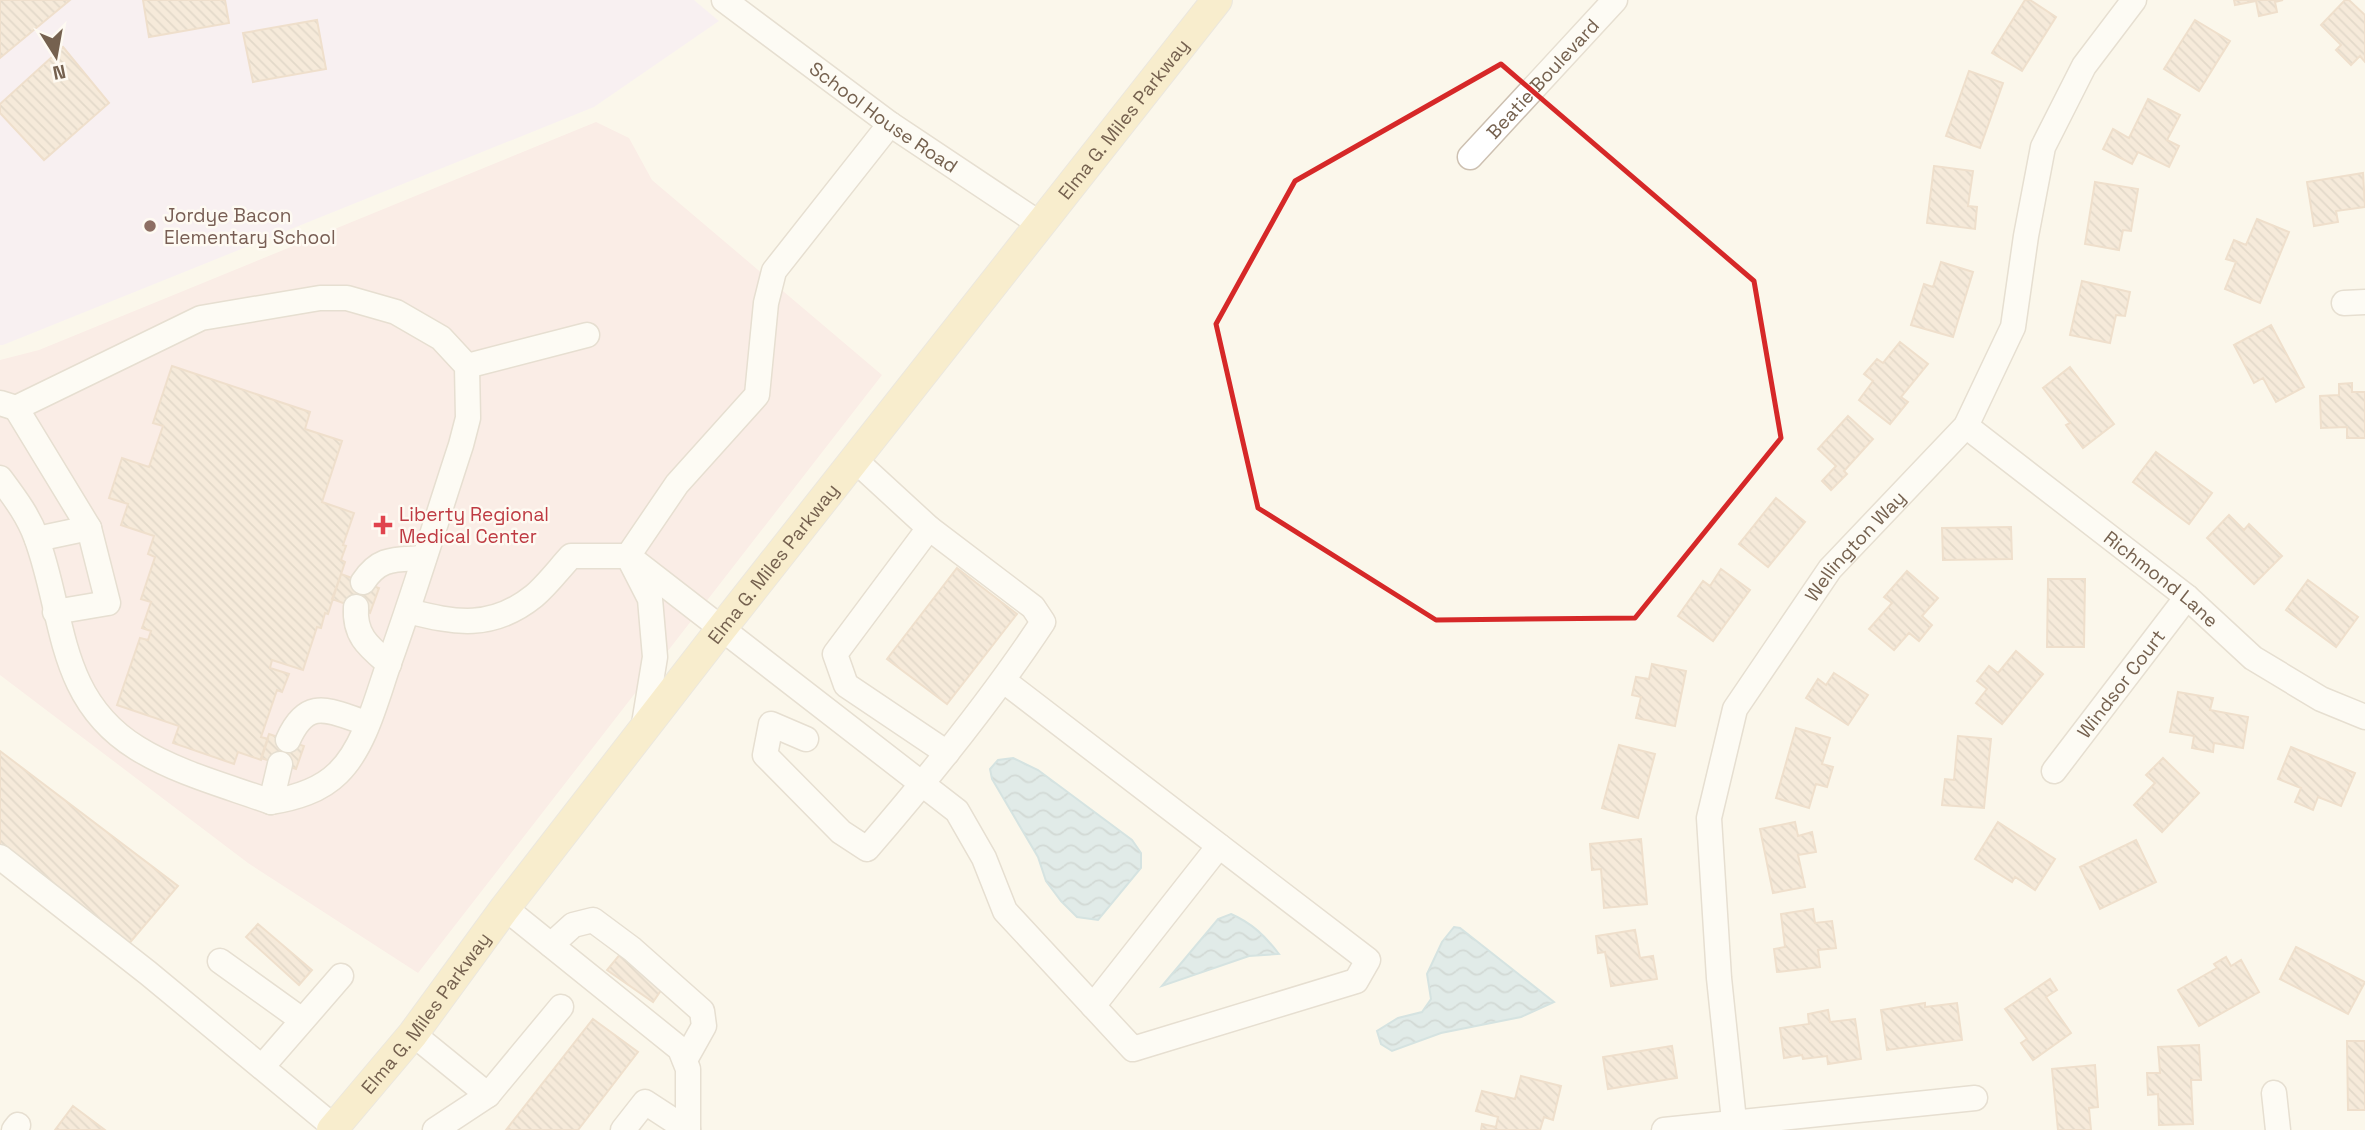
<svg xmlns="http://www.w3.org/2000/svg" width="2365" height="1130" viewBox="0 0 2365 1130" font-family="'Space Grotesk',sans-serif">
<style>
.education{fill:#f4e7f8}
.medical{fill:#f9dfe0}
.water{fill:url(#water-waves);stroke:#a7cad5;stroke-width:2}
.building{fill:url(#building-back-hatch);stroke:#e0c2a6;stroke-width:2}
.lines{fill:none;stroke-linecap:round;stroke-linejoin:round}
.minor-casing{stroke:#cdc0b1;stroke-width:27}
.major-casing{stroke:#d8d3ce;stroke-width:32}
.minor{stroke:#fff;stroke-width:24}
.major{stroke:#f4e0a9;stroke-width:30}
.marked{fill:none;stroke:#d62828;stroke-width:5;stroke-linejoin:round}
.education-dot{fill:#8d6e63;stroke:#fefaf2;stroke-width:2.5}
.health-dot{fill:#e0444e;stroke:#fefaf2;stroke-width:2.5}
.labels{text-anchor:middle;stroke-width:5;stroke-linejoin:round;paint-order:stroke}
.street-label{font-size:19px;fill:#75614f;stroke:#fefaf2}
.education-label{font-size:19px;fill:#785e54;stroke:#fefaf2;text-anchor:start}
.health-label{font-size:19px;fill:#be3a42;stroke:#fefaf2;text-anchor:start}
</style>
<defs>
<pattern id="water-waves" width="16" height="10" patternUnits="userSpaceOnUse" patternTransform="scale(1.75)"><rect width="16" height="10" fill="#c0dbe4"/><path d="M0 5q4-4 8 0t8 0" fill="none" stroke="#a1b5bb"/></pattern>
<pattern id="building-back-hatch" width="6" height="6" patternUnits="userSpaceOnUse" patternTransform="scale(1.75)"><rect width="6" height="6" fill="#efdac5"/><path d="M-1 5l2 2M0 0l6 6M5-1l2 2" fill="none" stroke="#c6b4a2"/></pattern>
</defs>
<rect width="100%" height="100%" fill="#fbf7eb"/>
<path class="education" d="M0 0H694L719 21 594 107 3 345H0Z"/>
<path class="medical" d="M596 122 629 138 652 180 882 375 418 973 248 863 0 675V360L39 350Z"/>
<path class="water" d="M1013 758 1038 770 1132 840 1141 853V868L1098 920 1077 917 1061 901 1046 881 1038 857 992 779 990 769 998 760Z
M1231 914C1252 923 1265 936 1279 954L1249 956 1162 986 1218 919Z
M1454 927 1460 928 1554 1002 1521 1017 1441 1033 1392 1051 1381 1044 1377 1031 1398 1018 1422 1012 1431 999 1427 974 1442 942Z"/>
<path class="building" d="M0 0H70L0 58Z
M143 0H225L229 23 149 37Z
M2025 0H2030L2056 17 2022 71 1992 53Z
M2234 0H2283L2275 2 2277 12 2259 16 2256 1 2235 5Z
M2345 0H2349L2365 15V62L2360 56 2351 65 2336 50 2341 45 2321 25Z
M317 20 326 69 253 82 243 33Z
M2195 20 2230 41 2199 91 2164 69Z
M63 47 109 103 44 160 0 113V104Z
M1969 71 2003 83 1980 148 1946 136Z
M2148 99 2180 115 2167 140 2179 146 2169 167 2138 152 2132 164 2103 149 2113 129 2129 138Z
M1934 166 1973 171 1968 206 1977 207 1975 229 1927 223Z
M2363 173 2365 207 2336 211 2338 222 2314 226 2307 182Z
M2095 182 2138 189 2131 231 2123 230 2119 250 2085 244Z
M2257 219 2289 232 2260 303 2225 289 2236 262 2226 259 2234 240 2246 245Z
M1941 262 1973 272 1953 337 1911 325 1924 284 1933 287Z
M2082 281 2130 292 2125 316 2116 315 2110 343 2070 335Z
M2271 325 2304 387 2276 402 2263 378 2254 383 2234 345Z
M1900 342 1928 364 1901 397 1908 402 1890 424 1859 400 1873 381 1864 374 1877 359 1883 363Z
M172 366 310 412 305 429 342 441 322 502 354 513 343 545 346 546 341 560 345 562 328 614 325 613 321 628 317 627 303 670 272 660 270 668 289 674 282 692 277 690 261 737 268 739 261 760 238 752 234 764 173 743 179 726 117 705 140 638 148 640 151 631 142 628 151 602 141 599 155 557 148 554 154 536 121 525 128 504 109 498 122 458 149 467 163 426 153 423Z
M2070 367 2114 424 2083 448 2066 425 2070 423 2043 388Z
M2352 383V392H2365V438H2347V427L2321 428 2320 396 2339 395V384Z
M1848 416 1873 439 1844 471 1847 474 1831 490 1822 481 1836 466 1818 449Z
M2156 452 2212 493 2189 524 2133 482Z
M1776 498 1805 522 1768 567 1739 544Z
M2229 515 2244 530 2249 524 2282 556 2254 584 2207 538Z
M2011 527 2012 559 1943 560 1942 528Z
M957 568 1017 614 947 704 887 659Z
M1721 569 1750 590 1713 641 1678 616 1703 581 1710 586Z
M1907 571 1938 598 1922 616 1932 625 1919 641 1909 633 1894 650 1869 629 1892 603 1884 597Z
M341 574 379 588 370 613 332 599Z
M2048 579H2085L2084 647H2047Z
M2308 580 2358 617 2336 647 2286 610Z
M2016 651 2043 674 2002 724 1976 703 1987 689 1977 681 1989 666 1998 673Z
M1652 664 1686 671 1675 726 1636 718 1641 697 1632 695 1636 677 1649 679Z
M1834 673 1868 695 1848 725 1806 698 1818 679 1826 685Z
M2178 692 2213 698 2210 710 2248 717 2243 748 2214 743 2213 752 2192 748 2194 736 2170 732Z
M1796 728 1830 738 1822 764 1833 767 1827 787 1816 784 1809 808 1776 798Z
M269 734 304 746 296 769 261 758Z
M1958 736 1991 739 1984 808 1942 805 1945 779 1954 780Z
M1619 745 1655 754 1638 818 1602 808Z
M2291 747 2355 773 2341 806 2318 797 2313 810 2295 802 2301 788 2278 779Z
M0 751 178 886 127 946 0 844Z
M2163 758 2199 793 2162 832 2134 805 2155 783 2146 775Z
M1795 822 1798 836 1812 832 1816 852 1798 855 1805 887 1773 893 1760 829Z
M1998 822 2055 859 2035 890 2015 877 2012 882 1975 859Z
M1641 839 1647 904 1604 908 1601 869 1592 870 1590 844Z
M2136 840 2156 882 2100 909 2080 867Z
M1813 909 1815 923 1832 921 1836 948 1818 950 1820 967 1777 972 1774 949 1785 947 1781 914Z
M258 924 312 970 299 985 246 937Z
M1635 930 1640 958 1653 956 1657 979 1611 986 1605 952 1598 953 1596 936Z
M2296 947 2365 982 2348 1014 2280 979Z
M621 953 666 983 653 1002 607 970Z
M2226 957 2231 966 2241 960 2259 992 2199 1026 2178 990 2217 968 2214 964Z
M2050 979 2057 990 2046 997 2071 1033 2033 1060 2021 1043 2027 1039 2005 1009Z
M1925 1003V1007L1957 1003 1962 1040 1887 1050 1881 1010Z
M1828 1010 1830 1022 1855 1019 1861 1059 1828 1064 1827 1056 1803 1059 1802 1055 1784 1058 1780 1028 1809 1024 1808 1014Z
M593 1019 638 1052 578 1130H506Z
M2347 1041H2365V1110H2348Z
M2199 1045 2201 1080H2191L2193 1124 2159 1125 2158 1094 2148 1095 2147 1073H2160L2158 1047Z
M1672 1046 1677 1078 1608 1089 1603 1057Z
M2095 1065 2098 1107 2089 1108 2091 1130H2058L2052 1069Z
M1521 1076 1561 1086 1553 1120 1544 1117 1540 1130H1481L1482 1124 1496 1127 1498 1117 1476 1111 1482 1091 1515 1099Z
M73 1106 105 1130H55Z"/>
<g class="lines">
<defs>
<g id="minor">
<path id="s1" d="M724 0 890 124 1040 224"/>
<path id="s2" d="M1470 157 1615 0"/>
<path d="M2344 303 2365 302"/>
<path d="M467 366 587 335"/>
<path d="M0 403 16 408 201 318 320 298H347L396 312 441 338 467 366 468 418 461 445C437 518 415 591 389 663 377 697 365 747 338 773 320 791 295 798 271 802 227 786 177 773 137 748 56 698 65 614 36 537 28 515 14 497 0 478"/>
<path d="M16 408 89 528 108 603 55 612"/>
<path id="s3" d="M1966 426 2187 597 2253 658 2321 699 2365 717"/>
<path d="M929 528 835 654 846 685 947 753"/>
<path d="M37 539 89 528"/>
<path d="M628 556 677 484 757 395 766 303 774 271 890 124"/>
<path d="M631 562 650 599 655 657 643 730"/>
<path d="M363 582C380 556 396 560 424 558"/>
<path d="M356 607C354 636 369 647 389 664"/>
<path d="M408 611C455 623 492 630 534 596 547 585 559 569 571 556H628L957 811 984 858 1005 911 1133 1049 1356 981 1368 960 1004 681"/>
<path d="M806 739 771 724 765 755 841 832 867 849C930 776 990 702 1043 622L1033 607 929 528 855 460"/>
<path d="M288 740C308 695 330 712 367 723"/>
<path id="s4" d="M2054 771 2187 597"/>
<path d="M271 802 280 764"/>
<path d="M0 857 148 973 334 1127"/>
<path d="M505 908 680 1049 688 1069V1130"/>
<path d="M551 945 573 925 593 920 632 949 702 1011 704 1026 685 1060"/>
<path d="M220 961 302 1020"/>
<path d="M1093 1006 1219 846"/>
<path d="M413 1034 488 1095"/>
<path d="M262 1067 341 976"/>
<path d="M2274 1093 2278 1130"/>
<path d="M14 1130 18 1125"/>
<path d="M435 1130 488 1095 561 1007"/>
<path d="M623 1130 645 1102 688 1130"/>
<path d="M1664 1130 1975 1098"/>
<path id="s5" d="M1735 1130 1719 978 1709 818 1735 709 1830 569 1966 426 2013 327 2026 236 2043 147 2084 66 2134 0"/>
</g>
<g id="major">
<path id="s6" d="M332 1130 413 1034 505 908 722 628 1217 0"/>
</g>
</defs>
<use href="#minor" class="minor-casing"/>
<use href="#major" class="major-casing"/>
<use href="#minor" class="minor"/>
<use href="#major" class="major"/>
</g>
<path d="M0 0H2365V1130H0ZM1501 64 1754 281 1781 438 1635 618 1436 620 1258 508 1216 324 1295 181Z" fill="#fbf7eb" fill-opacity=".55" fill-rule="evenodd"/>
<path class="marked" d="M1501 64 1754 281 1781 438 1635 618 1436 620 1258 508 1216 324 1295 181Z"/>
<circle class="education-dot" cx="150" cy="226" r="7"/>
<path class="health-dot" d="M379.5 514.5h7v7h7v7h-7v7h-7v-7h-7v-7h7z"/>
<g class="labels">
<g class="street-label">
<text dy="7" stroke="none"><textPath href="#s2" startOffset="107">Beatie Boulevard</textPath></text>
<text dy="7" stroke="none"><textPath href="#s1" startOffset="198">School House Road</textPath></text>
<text dy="7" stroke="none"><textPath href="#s6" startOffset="1284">Elma G. Miles Parkway</textPath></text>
<text dy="7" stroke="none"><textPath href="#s5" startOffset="628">Wellington Way</textPath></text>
<text dy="7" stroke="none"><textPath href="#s6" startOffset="718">Elma G. Miles Parkway</textPath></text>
<text dy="7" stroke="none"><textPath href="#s3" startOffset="248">Richmond Lane</textPath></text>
<text dy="7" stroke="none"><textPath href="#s4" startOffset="110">Windsor Court</textPath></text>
<text dy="7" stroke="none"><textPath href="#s6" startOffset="150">Elma G. Miles Parkway</textPath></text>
</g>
<g class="education-label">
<text x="164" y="222">Jordye Bacon<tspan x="164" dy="22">Elementary School</tspan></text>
</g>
<g class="health-label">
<text x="399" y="521">Liberty Regional<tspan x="399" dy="22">Medical Center</tspan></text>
</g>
</g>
<g transform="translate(56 56) rotate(169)" stroke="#fefaf2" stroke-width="5" paint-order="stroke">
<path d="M0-5L12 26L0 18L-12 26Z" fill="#75614f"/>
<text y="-10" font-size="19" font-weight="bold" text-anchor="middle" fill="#75614f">N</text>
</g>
</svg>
